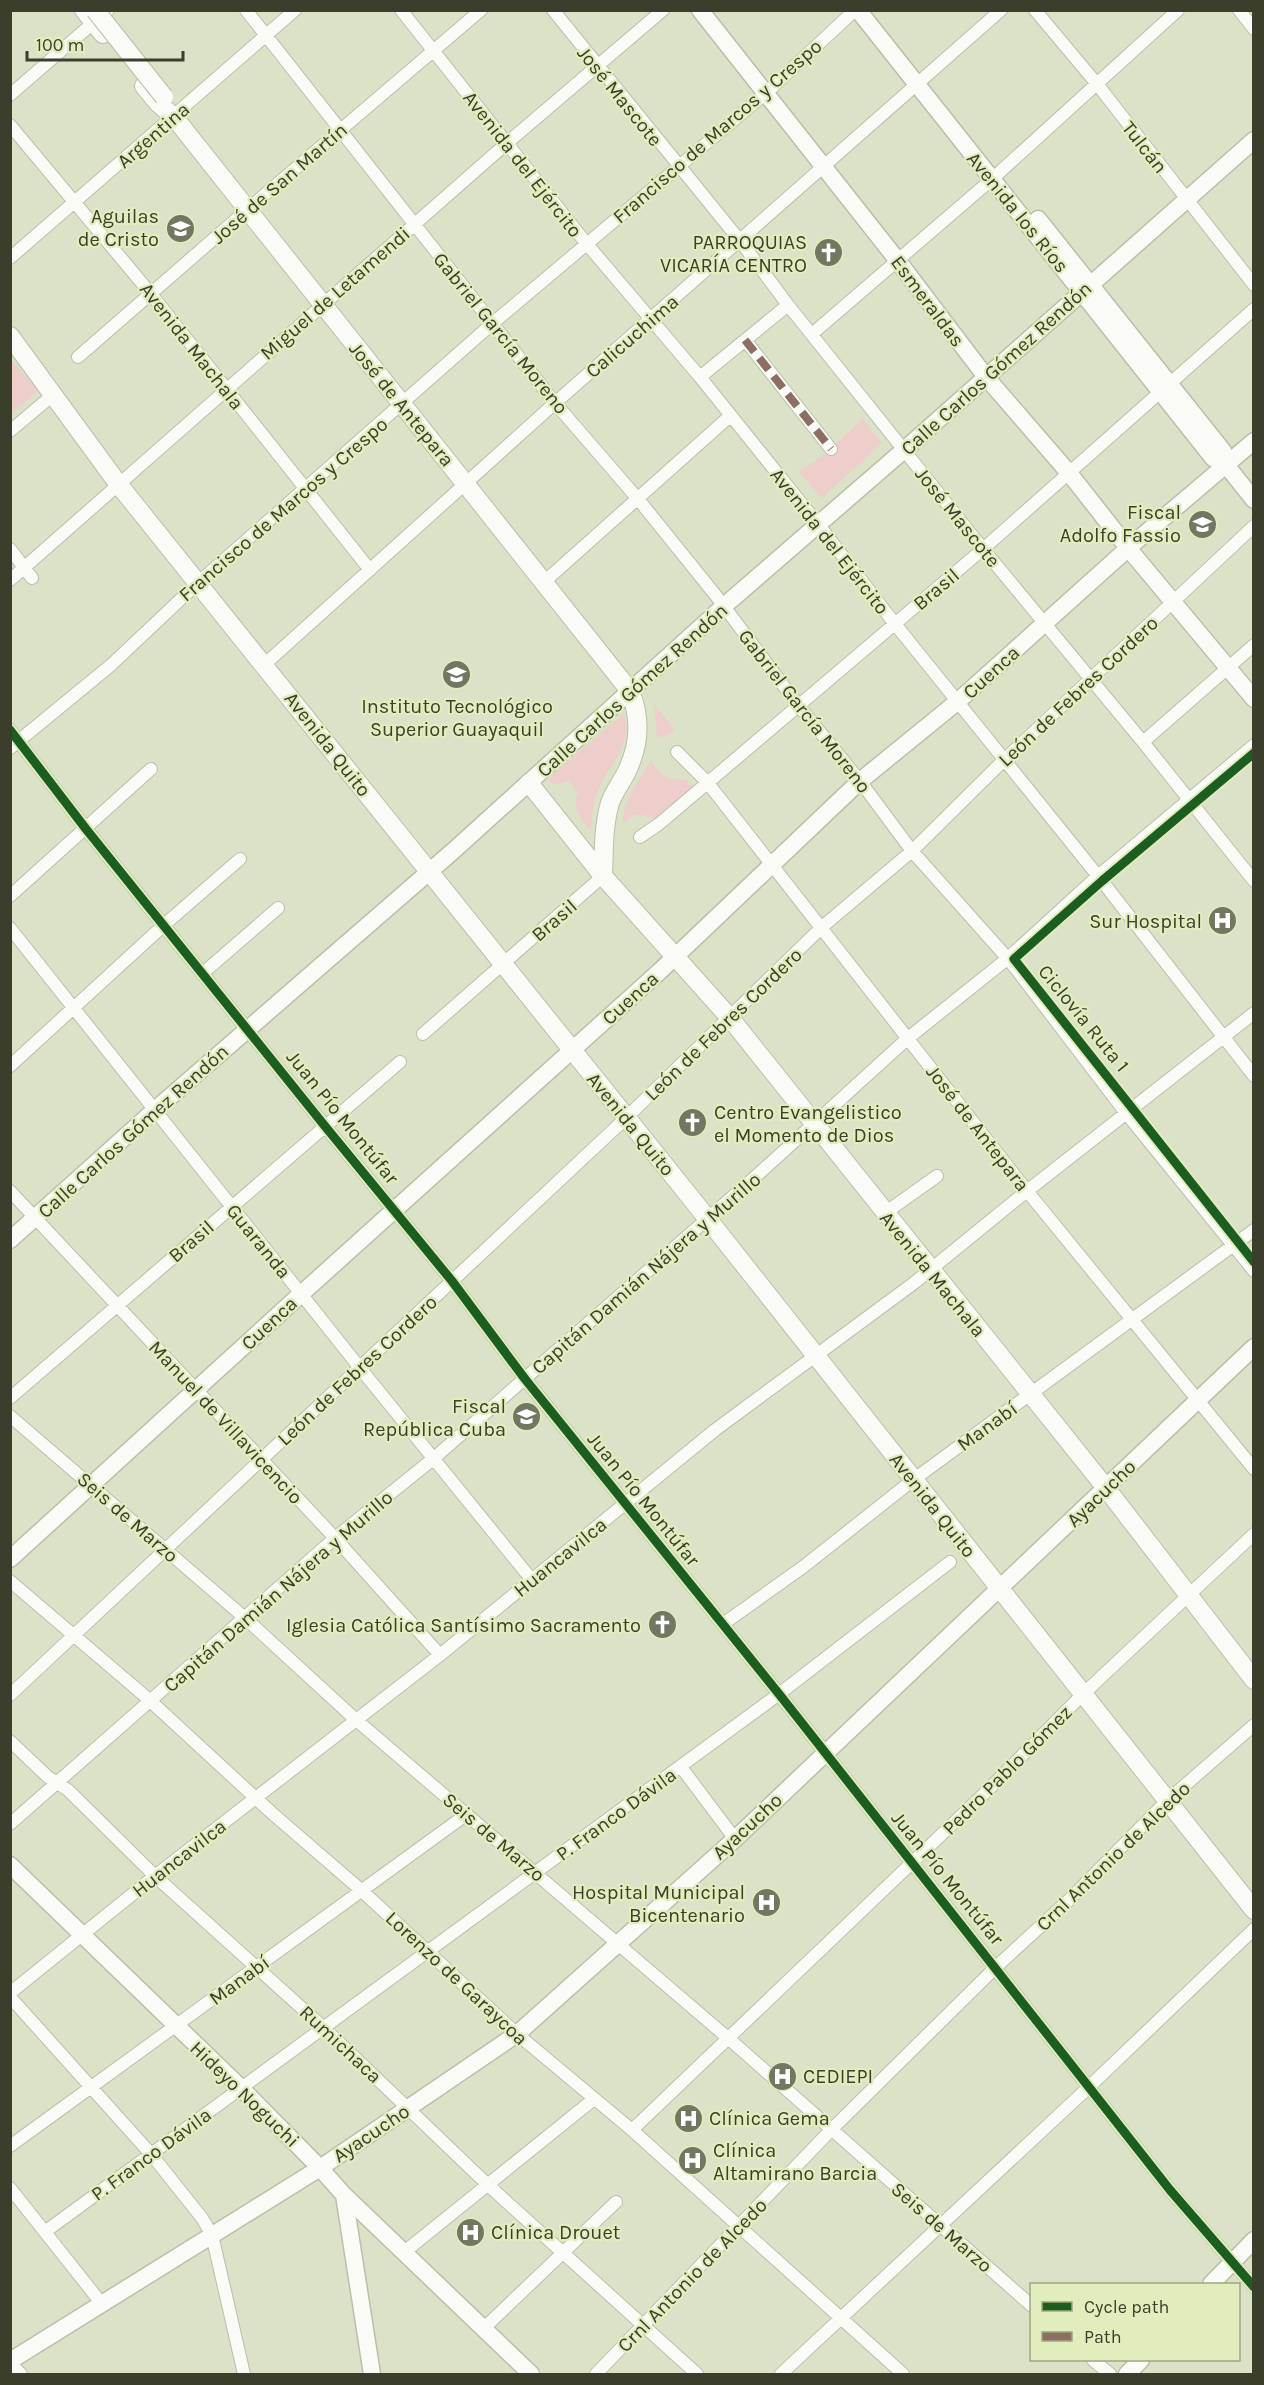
<svg xmlns="http://www.w3.org/2000/svg" width="1264" height="2385" viewBox="0 0 1264 2385" font-family="Karla,sans-serif">
<style>
.green{fill:#edcecb}
.lines{fill:none;stroke-linecap:round;stroke-linejoin:round}
.street-casing{stroke:#babfaa;stroke-width:14}
.secondary-casing{stroke:#babfaa;stroke-width:19}
.primary-casing{stroke:#babfaa;stroke-width:20}
.street{stroke:#fafbf7;stroke-width:12}
.secondary{stroke:#fafbf7;stroke-width:16}
.primary{stroke:#fafbf7;stroke-width:18}
.primary-bridge-casing{stroke:#babfaa;stroke-width:20;stroke-linecap:butt}
.primary-bridge{stroke:#fafbf7;stroke-width:18}
.quiet{stroke:#8d6e63;stroke-width:8;stroke-dasharray:15 8;stroke-linecap:butt}
.cycleway-casing{stroke:#e1edbc;stroke-width:13}
.cycleway{stroke:#1b5e20;stroke-width:9}
.labels{text-anchor:middle;stroke-width:4.5;stroke-linejoin:round;paint-order:stroke}
.street-label{font-size:20px;fill:#3a3e2b;stroke:#e1edbc}
.poi-label{font-size:20px;fill:#3a3e2b;stroke:#e1edbc;text-anchor:end}
</style>
<rect width="100%" height="100%" fill="#dbe2c7"/>
<path class="green" d="M10 359 38 391 11 414H10Z
M863 419 882 443 822 498 799 472 831 449Z
M654 704 676 731 657 738Z
M624 713C634 748 610 761 598 790 593 803 592 817 591 831 581 817 571 810 578 793L569 781C561 783 556 787 549 781L551 776Z
M651 760C660 776 668 781 686 779L693 787 654 819C641 814 633 812 623 824 623 800 639 780 651 760Z"/>
<g class="lines">
<defs>
<path id="street" d="M246 10 555 403 638 499 717 597 798 705 860 781 912 851 1010 961 1126 1113 1254 1271
M401 10 586 243 700 377 818 524 895 624 1102 881 1254 1076
M553 10 741 242 788 305 983 549 1143 742 1254 881
M1035 10 1097 84 1254 285
M1239 10 1254 29
M10 95 108 10
M10 125 151 294 370 570
M10 258 295 10
M812 334 991 180 1178 10
M745 340 831 449
M78 357 248 209 481 10
M700 377 788 305
M10 431 54 394
M10 549 32 578
M10 580 507 143 663 10
M544 582 730 416
M265 664 555 403 1001 10
M10 730 86 829 324 1125 452 1281 525 1379 779 1694 1170 2190 1254 2287
M1143 742 1254 645
M10 748 111 665 199 582 493 323 766 93 855 10
M677 752 707 782 1027 1191 1254 1469
M640 837 659 824 983 549 1254 309
M10 896 151 769
M10 928 360 1368 532 1580
M203 973 278 908
M423 1034 603 876
M10 1066 164 925 240 859
M10 1191 335 1538 440 1655
M885 1213 937 1176
M10 1398 400 1062
M10 1416 245 1618 355 1719 728 2038 1032 2306
M10 1581 146 1697 273 1814 361 1890 517 2034 632 2130 903 2374
M723 1624 803 1567 913 1480 1254 1230
M10 1695 626 1118 822 927 912 851 1004 760 1254 526
M10 1741 48 1777 68 1790 155 1876 324 2028 488 2185 697 2374
M681 1767 735 1839
M10 1824 335 1538 433 1459 754 1178 907 1039 1007 959 1098 876 1254 745
M10 1993 155 1876 440 1655 715 1430 914 1283 1027 1191 1254 1013
M10 1997 151 2154 202 2218 212 2235 244 2374
M632 2130 985 1793 1082 1695 1254 1534
M10 2146 467 1814
M10 2188 102 2304
M46 2231 779 1694 950 1562
M403 2253 594 2099
M483 2329 616 2202
M1093 2360 1110 2374
M10 2363 21 2374
M596 2374 831 2130 996 1967 1069 1900 1168 1800 1254 1725
M781 2374 1090 2086 1254 1929"/>
<path id="secondary" d="M700 10 898 261 986 377 1069 473 1128 548 1254 699
M858 10 1213 458 1226 465 1254 500
M1038 219 1223 451 1226 465
M10 1240 156 1109 452 852 724 606 904 450 1254 140
M10 1559 301 1294 660 971 860 781 957 702 1134 543 1254 441
M10 1865 241 2088 320 2168 344 2195 531 2374
M344 2195 372 2374
M1211 2284 1254 2240
M10 2361 320 2168 517 2034 735 1839 1254 1347
M1127 2374 1141 2360"/>
<path id="primary" d="M84 10 103 34
M144 86 158 103 174 117 630 691C641 718 640 744 627 771 622 782 614 791 610 803 603 827 604 852 603 876
M10 336 119 485 707 1218 1254 1910
M529 783 603 876 730 1018 1106 1488 1254 1680"/>
</defs>
<use href="#street" class="street-casing"/>
<use href="#secondary" class="secondary-casing"/>
<use href="#primary" class="primary-casing"/>
<use href="#street" class="street"/>
<use href="#secondary" class="secondary"/>
<use href="#primary" class="primary"/>
<defs>
<path id="primary-bridge" d="M95 10 164 97"/>
</defs>
<use href="#primary-bridge" class="primary-bridge-casing"/>
<use href="#primary-bridge" class="primary-bridge"/>
<path class="quiet" d="M745 340 831 449"/>
<defs>
<path id="cycleway" d="M10 730 86 829 324 1125 452 1281 525 1379 779 1694 1170 2190 1254 2287
M1254 753 1102 881 1014 959 1254 1262"/>
</defs>
<use href="#cycleway" class="cycleway-casing"/>
<use href="#cycleway" class="cycleway"/>
</g>
<defs>
<symbol id="school-disc" viewBox="-11 -11 22 22"><circle r="9.5" fill="#727762" stroke="#e1edbc"/><path d="M0-5L7-2L0 1L-7-2ZM-4 1L0 2.5L4 1V4Q0 6-4 4Z" fill="#fff"/></symbol>
<symbol id="church-disc" viewBox="-11 -11 22 22"><circle r="9.5" fill="#727762" stroke="#e1edbc"/><path d="M-1.2-6h2.4v3.5h3.3v2.4h-3.3V6h-2.4V-.1h-3.3v-2.4h3.3Z" fill="#fff"/></symbol>
<symbol id="hospital-disc" viewBox="-11 -11 22 22"><circle r="9.5" fill="#727762" stroke="#e1edbc"/><path d="M-5-5h3v3.5h4V-5h3V5h-3V1.5h-4V5h-3Z" fill="#fff"/></symbol>
</defs>
<g fill-rule="evenodd">
<use href="#school-disc" x="164" y="212" width="33" height="33"/>
<use href="#church-disc" x="812" y="236" width="33" height="33"/>
<use href="#school-disc" x="1186" y="508" width="33" height="33"/>
<use href="#school-disc" x="440" y="658" width="33" height="33"/>
<use href="#hospital-disc" x="1206" y="904" width="33" height="33"/>
<use href="#church-disc" x="676" y="1106" width="33" height="33"/>
<use href="#school-disc" x="510" y="1400" width="33" height="33"/>
<use href="#church-disc" x="646" y="1608" width="33" height="33"/>
<use href="#hospital-disc" x="750" y="1886" width="33" height="33"/>
<use href="#hospital-disc" x="766" y="2060" width="33" height="33"/>
<use href="#hospital-disc" x="672" y="2102" width="33" height="33"/>
<use href="#hospital-disc" x="676" y="2144" width="33" height="33"/>
<use href="#hospital-disc" x="454" y="2216" width="33" height="33"/>
</g>
<g class="labels">
<g class="street-label">
<text transform="translate(620 96) rotate(51)" y="7">José Mascote</text>
<text transform="translate(717 131) rotate(-41)" y="7">Francisco de Marcos y Crespo</text>
<text transform="translate(153 135) rotate(-41)" y="7">Argentina</text>
<text transform="translate(1145 147) rotate(52)" y="7">Tulcán</text>
<text transform="translate(523 164) rotate(52)" y="7">Avenida del Ejército</text>
<text transform="translate(279 183) rotate(-41)" y="7">José de San Martín</text>
<text transform="translate(1018 212) rotate(51)" y="7">Avenida los Ríos</text>
<text transform="translate(335 293) rotate(-41)" y="7">Miguel de Letamendi</text>
<text transform="translate(928 301) rotate(53)" y="7">Esmeraldas</text>
<text transform="translate(501 333) rotate(51)" y="7">Gabriel García Moreno</text>
<text transform="translate(632 336) rotate(-41)" y="7">Calicuchima</text>
<text transform="translate(192 346) rotate(52)" y="7">Avenida Machala</text>
<text transform="translate(996 368) rotate(-42)" y="7">Calle Carlos Gómez Rendón</text>
<text transform="translate(402 404) rotate(51)" y="7">José de Antepara</text>
<text transform="translate(283 509) rotate(-41)" y="7">Francisco de Marcos y Crespo</text>
<text transform="translate(958 517) rotate(51)" y="7">José Mascote</text>
<text transform="translate(830 541) rotate(52)" y="7">Avenida del Ejército</text>
<text transform="translate(936 589) rotate(-40)" y="7">Brasil</text>
<text transform="translate(991 672) rotate(-42)" y="7">Cuenca</text>
<text transform="translate(632 690) rotate(-42)" y="7">Calle Carlos Gómez Rendón</text>
<text transform="translate(1078 691) rotate(-43)" y="7">León de Febres Cordero</text>
<text transform="translate(805 711) rotate(52)" y="7">Gabriel García Moreno</text>
<text transform="translate(328 744) rotate(52)" y="7">Avenida Quito</text>
<text transform="translate(554 920) rotate(-41)" y="7">Brasil</text>
<text transform="translate(630 998) rotate(-42)" y="7">Cuenca</text>
<text transform="translate(1084 1018) rotate(51)" y="7">Ciclovía Ruta 1</text>
<text transform="translate(723 1024) rotate(-44)" y="7">León de Febres Cordero</text>
<text transform="translate(343 1117) rotate(51)" y="7">Juan Pío Montúfar</text>
<text transform="translate(631 1124) rotate(51)" y="7">Avenida Quito</text>
<text transform="translate(978 1128) rotate(52)" y="7">José de Antepara</text>
<text transform="translate(133 1131) rotate(-42)" y="7">Calle Carlos Gómez Rendón</text>
<text transform="translate(191 1241) rotate(-41)" y="7">Brasil</text>
<text transform="translate(259 1241) rotate(51)" y="7">Guaranda</text>
<text transform="translate(646 1273) rotate(-41)" y="7">Capitán Damián Nájera y Murillo</text>
<text transform="translate(933 1274) rotate(51)" y="7">Avenida Machala</text>
<text transform="translate(269 1323) rotate(-43)" y="7">Cuenca</text>
<text transform="translate(357 1370) rotate(-43)" y="7">León de Febres Cordero</text>
<text transform="translate(226 1422) rotate(47)" y="7">Manuel de Villavicencio</text>
<text transform="translate(987 1426) rotate(-36)" y="7">Manabí</text>
<text transform="translate(1101 1493) rotate(-44)" y="7">Ayacucho</text>
<text transform="translate(644 1499) rotate(51)" y="7">Juan Pío Montúfar</text>
<text transform="translate(933 1505) rotate(52)" y="7">Avenida Quito</text>
<text transform="translate(128 1517) rotate(41)" y="7">Seis de Marzo</text>
<text transform="translate(560 1557) rotate(-39)" y="7">Huancavilca</text>
<text transform="translate(278 1591) rotate(-41)" y="7">Capitán Damián Nájera y Murillo</text>
<text transform="translate(1007 1770) rotate(-45)" y="7">Pedro Pablo Gómez</text>
<text transform="translate(616 1814) rotate(-36)" y="7">P. Franco Dávila</text>
<text transform="translate(747 1826) rotate(-43)" y="7">Ayacucho</text>
<text transform="translate(494 1837) rotate(40)" y="7">Seis de Marzo</text>
<text transform="translate(1113 1856) rotate(-44)" y="7">Crnl Antonio de Alcedo</text>
<text transform="translate(179 1858) rotate(-38)" y="7">Huancavilca</text>
<text transform="translate(948 1878) rotate(51)" y="7">Juan Pío Montúfar</text>
<text transform="translate(457 1978) rotate(43)" y="7">Lorenzo de Garaycoa</text>
<text transform="translate(239 1980) rotate(-36)" y="7">Manabí</text>
<text transform="translate(341 2044) rotate(43)" y="7">Rumichaca</text>
<text transform="translate(245 2094) rotate(44)" y="7">Hideyo Noguchi</text>
<text transform="translate(371 2133) rotate(-34)" y="7">Ayacucho</text>
<text transform="translate(151 2154) rotate(-36)" y="7">P. Franco Dávila</text>
<text transform="translate(942 2227) rotate(41)" y="7">Seis de Marzo</text>
<text transform="translate(692 2275) rotate(-46)" y="7">Crnl Antonio de Alcedo</text>
</g>
<g class="poi-label">
<text x="159" y="223">Aguilas<tspan x="159" dy="23">de Cristo</tspan></text>
<text x="807" y="249">PARROQUIAS<tspan x="807" dy="23">VICARÍA CENTRO</tspan></text>
<text x="1181" y="519">Fiscal<tspan x="1181" dy="23">Adolfo Fassio</tspan></text>
<text x="457" y="713" text-anchor="middle">Instituto Tecnológico<tspan x="457" dy="23">Superior Guayaquil</tspan></text>
<text x="1202" y="928">Sur Hospital</text>
<text x="714" y="1119" text-anchor="start">Centro Evangelistico<tspan x="714" dy="23">el Momento de Dios</tspan></text>
<text x="506" y="1413">Fiscal<tspan x="506" dy="23">República Cuba</tspan></text>
<text x="641" y="1632">Iglesia Católica Santísimo Sacramento</text>
<text x="745" y="1899">Hospital Municipal<tspan x="745" dy="23">Bicentenario</tspan></text>
<text x="803" y="2083" text-anchor="start">CEDIEPI</text>
<text x="709" y="2125" text-anchor="start">Clínica Gema</text>
<text x="713" y="2157" text-anchor="start">Clínica<tspan x="713" dy="23">Altamirano Barcia</tspan></text>
<text x="491" y="2239" text-anchor="start">Clínica Drouet</text>
</g>
</g>
<rect width="1264" height="2385" fill="none" stroke="#3a3e2b" stroke-width="24"/>
<rect x="1030" y="2283" width="210" height="78" fill="#e1edbc" stroke="#9ea782" stroke-width="1.5"/>
<rect x="1042" y="2302" width="30" height="9" fill="#1b5e20" stroke="#9ea782" stroke-width="1.5"/>
<text x="1084" y="2313" font-size="18" fill="#3a3e2b">Cycle path</text>
<rect x="1042" y="2332" width="30" height="9" fill="#8d6e63" stroke="#9ea782" stroke-width="1.5"/>
<text x="1084" y="2343" font-size="18" fill="#3a3e2b">Path</text>
<path d="M27 51v9h156v-9" fill="none" stroke="#3a3e2b" stroke-width="3"/>
<text x="36" y="51" font-size="18" fill="#3a3e2b" stroke="#e1edbc" stroke-width="4.5" paint-order="stroke">100 m</text>
</svg>
